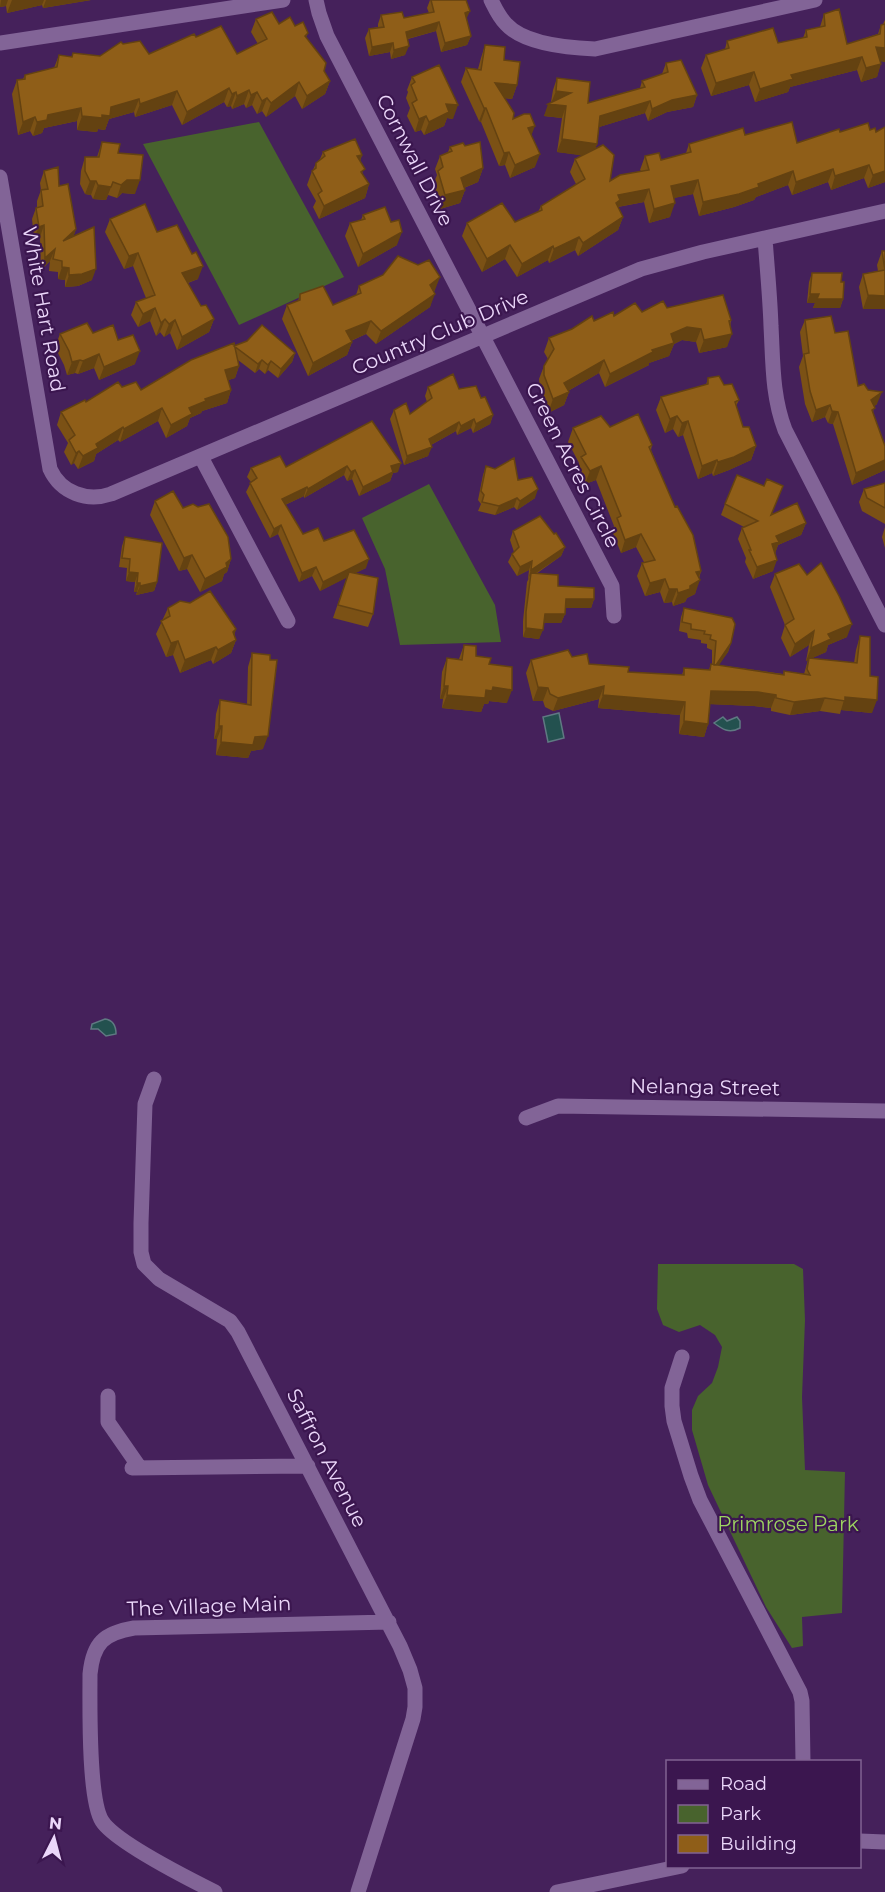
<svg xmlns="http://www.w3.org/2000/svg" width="885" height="1892" viewBox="0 0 885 1892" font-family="Montserrat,sans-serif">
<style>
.green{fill:#48632d}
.water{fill:#23514f;stroke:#5f7982;stroke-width:1.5}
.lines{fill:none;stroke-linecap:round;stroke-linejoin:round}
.minor{stroke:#826497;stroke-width:15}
.wall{fill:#7b5115}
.shaded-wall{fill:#644211}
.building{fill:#8f5e18;stroke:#644211;stroke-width:1.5}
.labels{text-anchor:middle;stroke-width:4.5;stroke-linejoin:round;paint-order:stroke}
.street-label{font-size:20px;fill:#ebd7fa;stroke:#3b164f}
.park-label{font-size:20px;fill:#9cd361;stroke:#3b164f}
</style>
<rect width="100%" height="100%" fill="#45215b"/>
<path class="green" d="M259 122 344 277 239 325 143 144Z
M429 484 495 605 501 642 400 645 385 569 362 518Z
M658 1264H794L803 1269 805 1320 802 1397 805 1470 845 1472 842 1613 802 1617 803 1646 792 1648 766 1607 708 1485 692 1430V1410L698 1396 712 1383 718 1367 722 1347 715 1335 700 1325 679 1332 663 1325 657 1309Z"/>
<path class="water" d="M559 713 564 738 548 742 543 717Z
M723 717 727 721 737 717 740 721V728C729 734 722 729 714 723Z
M105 1019C113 1020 116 1025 116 1034L106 1036 98 1029H91L92 1024Z"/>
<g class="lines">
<path class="minor" d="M316 0 319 13 327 36 612 586 614 616
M491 0C495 8 499 17 506 24 524 44 570 48 595 49L815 0
M0 43 283 0
M0 177 50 469C61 493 87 502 111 494L641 269 703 252 885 211
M765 238C767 267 770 296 771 326 773 362 772 396 785 430L885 625
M201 457 288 621
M154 1079 145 1104 141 1223V1252L144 1264 159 1279 230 1321 238 1332 400 1646 410 1670 415 1688V1707L413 1719 358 1892
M526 1118 558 1106 885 1111
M682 1357 672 1388V1406L674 1421 691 1476 700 1500 800 1692 802 1701 803 1762
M108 1396V1422L140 1468
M132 1468 308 1466
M860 1841 885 1842
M215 1892C191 1880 115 1842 102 1821 88 1799 90 1704 90 1674 93 1643 104 1633 134 1628L389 1622
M557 1892 682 1866"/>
</g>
<path class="wall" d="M0 0H91L43 8 42 5 7 13 6 6 0 7Z
M430 0 466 20 471 36 467 45 441 52 436 31 408 39 405 55 391 59 390 52 369 56 365 38 369 29 378 27V24L381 15 404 18 429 13 427 8Z
M824 14 847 44 878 34 881 25 883 24 885 20V62L881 61 877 77 861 82 857 70 790 87 788 92 755 102 749 85 711 96 701 68 706 55 725 49 727 41 778 43 803 38 806 30 820 27Z
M256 19 295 26 308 33 306 37 324 71 330 81 325 94 302 109 295 96 266 117 262 111 257 114 252 105 246 108 244 104 232 109 231 106 227 107 224 102 182 125 172 105 135 117 134 112 109 119 105 130 98 129 97 132 77 130V121L44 128 42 133 33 136 30 131 18 135 12 94 17 80 23 79 25 75 54 68 59 55 72 57 100 56 123 44 149 54 196 37 237 54 258 44 251 32Z
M485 45 504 60 517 85 512 99 504 98 513 119 531 135 535 167 510 178 505 165 499 166 481 122 479 121 461 82 466 68 478 69 481 58Z
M666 63 697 95 693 107 667 112 648 121 645 113 599 127 597 144 595 149 610 181 641 171 640 170 645 156 661 160 686 153 689 144 745 135 797 143 840 132 870 130 876 132 885 127V182L868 188 864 178 831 190 828 182 792 195 788 185 756 197 754 200 734 207 699 216 693 194 673 198 670 217 649 223 644 202 618 207 623 217 618 230 578 256 575 250 549 263 548 260 517 277 505 259 482 272 462 236 467 223 515 222 538 212 541 206 576 184 570 172 575 159 582 155 557 152 562 118 544 116 551 102 553 90 557 78 588 103 640 88 642 81 662 74Z
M412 77 453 119 447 118 444 126 424 135 421 130 415 132 407 116 410 108 406 98 408 92 407 90Z
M102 142 118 153 135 194 122 193 117 198 108 195 106 200 93 199 91 195 85 194 80 184 81 171 85 157H97Z
M450 147 483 168 478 182 464 188 465 190 460 203 440 209 433 185 437 175 435 169 440 156 448 152Z
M323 152 362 155 360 161 363 175 369 184 365 198 319 219 313 207 316 201 307 185 312 171 313 170 316 163 320 159Z
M44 171 59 186 76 229 73 237 92 280 78 286 65 287V280L58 279V272L49 271 50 261 41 270 40 237 34 238 32 219 36 208 37 207V201L41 190 40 183Z
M363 215 397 245 358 267 345 236 350 223 361 220Z
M110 219 157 232 198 279 188 283 201 306 214 319 209 332 177 350 170 333 164 337 160 332 156 336 150 321 138 327 131 315 136 302 146 298 133 266 124 269 105 232Z
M882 251H885V309H863L859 287 863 274 878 271 877 265Z
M812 273 841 282 843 299 840 308H813L815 303H807L809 282Z
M359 286 435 290 434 291 430 307 376 344 366 334 351 341 352 342 347 355 308 376 282 319 287 305 298 301 300 294 333 305 356 295Z
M667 308 731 320 727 347 699 353 696 342 682 340 674 344 669 356 649 363V365L605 387 599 373 568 391 569 392 564 405 548 413 540 389 539 379 544 366 548 359 544 352 549 338 594 321 614 316Z
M805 320 835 333 858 386 877 404 874 406 873 413 885 470 852 485 833 424 828 423 825 417 812 422 805 404 799 367 803 356 800 332Z
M60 334 118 340 135 364 99 380 94 368 78 374 75 373 67 375 64 365 55 347Z
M235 346 295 353 292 362 278 378 268 370 265 374 259 369 255 373 238 360 239 366 235 378 228 380 231 390 227 403 202 411 201 413 190 418 187 426 166 438 158 421 120 442 118 440 96 454 94 461 78 469 74 463 71 465 64 452 68 443 57 425 61 412 86 402 122 387 141 390Z
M708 378 724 385 739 400 736 406 743 427 756 446 751 460 729 470 713 476 712 473 698 479 683 435 678 437 673 429 665 433 656 410 661 397 706 385Z
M428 387 459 389 481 398 493 415 490 424 473 433 471 428 457 435 456 431 431 445 428 456 404 465 390 419 394 410 410 414 427 402 425 396Z
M372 421 398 472 393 473 390 481 359 496 352 479 347 481 344 475 304 498V496L285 505 303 534 324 541 366 568 355 573 373 614 368 627 333 618 347 577 320 591 312 576 299 582 278 534 270 538 246 492 251 482 247 477 251 468 286 467Z
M610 427 652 445 651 450 701 571 695 594 687 598 685 602 673 606 672 602 664 603 660 592 645 596 637 576 642 563 644 562 636 547 621 553 612 531 614 526 596 480 585 484 577 470 579 463 568 442 573 428Z
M486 466 518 480 535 498 517 510 514 507 495 515 478 511 481 504 478 500 483 475Z
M885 483V524L862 511 859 502 864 489Z
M155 501 183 508 231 559 227 572 224 574 222 581 200 592 187 569 179 571 150 515Z
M725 504 772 515 806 523 801 535 778 545 775 553 773 571 753 579 745 562 746 558 738 539 742 528 744 527 721 515Z
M885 527V548L882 537Z
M513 531 565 547 561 556 536 574 558 586 594 599 591 608H565V614L561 623H544L539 639 523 637V621L527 582 529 578 528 579 529 570 517 576 508 562 512 554 514 552 510 540Z
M125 537 157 582 154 591 136 595 137 592H134L135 582 126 581 127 568 119 567 122 546Z
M775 574 847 637 828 645 826 652 812 658 854 663 856 650 860 636 870 676 872 713 841 710 840 714 820 711 790 715 771 711V708L754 706 710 704 708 724 704 737 679 734 680 715 598 708 599 699 553 711 545 707 543 701H533L526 673 531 660 572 657 589 664 628 672 682 675 684 668 709 670 711 664H712V650L707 648V644L701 643V640L688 638 687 633 679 631 681 617 684 608 731 643 728 652 718 665 783 674 784 671 804 674 808 660 806 661 809 645 790 657 781 638 785 625 770 587Z
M168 608 236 629 234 635 236 640 231 653 213 664 211 660 180 673 173 655 166 657 156 634Z
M464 645 476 656 489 664 507 703 489 701 488 704H484L481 712 442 708 443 699H440L442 672 447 658 459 659Z
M252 653 263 749 251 751 248 758 216 755 217 739H214L216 714 220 700 247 705 248 667Z"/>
<path class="shaded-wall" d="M1 0H8L6 6 0 7Z
M12 0H44L42 5 7 13Z
M46 0H91L43 8Z
M470 11 466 20 465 13Z
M439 22 436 31 403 40 406 32Z
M471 36 467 45 441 52 445 43Z
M393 43 390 52 369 56 372 47Z
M409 46 405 55 391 59 394 50Z
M876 47 885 48V62L872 60Z
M862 57 857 70 790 87 788 92 755 102 760 89 791 75Z
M881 64 877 77 861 82 866 68Z
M754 72 749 85 711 96 716 83Z
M330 81 325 94 302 109 307 96Z
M299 82 295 96 266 117 271 103Z
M495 83 517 85 512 99 490 96Z
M229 88 224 102 182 125 187 112Z
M249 90 244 104 232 109 237 96Z
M177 91 172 105 135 117 140 104Z
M556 91 571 93 551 103Z
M236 92 231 106 227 107 232 94Z
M257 92 252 105 246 108 251 95Z
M697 95 693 107 667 112 648 121 652 109 672 100Z
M267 98 262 111 257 114 262 101Z
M139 99 134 112 109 119 105 130 98 129 97 132 77 130 82 116 102 115 111 107Z
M650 101 645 113 596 128 600 116Z
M446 104 458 105 453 119 447 118 444 126 424 135 429 122Z
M548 104 566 106 562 118 544 116Z
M81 108 77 121 44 128 42 133 33 136 37 122 48 115Z
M484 108H486L481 122 479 121Z
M426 116 421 130 415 132 419 119Z
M35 117 30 131 18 135 23 122Z
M535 126 530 139 528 128Z
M562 139 597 144 592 157 557 152Z
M509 152 505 165 499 166 504 153Z
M540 154 535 167 510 178 515 165Z
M362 155 358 168 357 156Z
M869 165 864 178 831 190 835 176Z
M483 168 478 182 456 191 461 178Z
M833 169 828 182 792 195 796 182Z
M793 171 788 185 756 197 754 200 734 207 699 216 703 202Z
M885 171V182L868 188 873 175Z
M127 180H140L135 194 122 193 117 198 121 185Z
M698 180 693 194 666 200 671 186Z
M90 181H96L91 195 85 194Z
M113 182 106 200 93 199 98 185Z
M369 184 365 198 319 219 324 206Z
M649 189 644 202 617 207 611 216 618 195Z
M465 190 460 203 440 209 445 195Z
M675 203 670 217 649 223 654 209Z
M623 217 618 230 578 256 583 243Z
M44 225 40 237 34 238 39 227Z
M76 229 72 241H63Z
M402 232 397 245 358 267 363 254Z
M579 237 575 250 549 263 554 249Z
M510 245 505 259 482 272 487 259Z
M553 246 548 260 517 277 522 264Z
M55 249 50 261 41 270 45 258Z
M138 253 133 266 124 269 129 256Z
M203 266 198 279 178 286 182 273Z
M62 267 69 268 65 280 58 279Z
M96 269 92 280 78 286 65 287 69 275Z
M440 277 435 290 426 298 430 285Z
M435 294 430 307 376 344 381 331Z
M810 294H819L843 299 840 308H813L815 303H807Z
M868 295 885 296V309H863Z
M155 308 150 321 138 327 143 314Z
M165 319 160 332 156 336 161 323Z
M214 319 209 332 177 350 182 337Z
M175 320 170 333 164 337 169 324Z
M371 321 366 334 341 345 346 331Z
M687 327 701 329 696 342 682 340 674 344 669 356 649 363V365L605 387 610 374 652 350 671 334Z
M732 334 727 347 699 353 704 340Z
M352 342 347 355 308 376 313 363Z
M140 351 135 364 99 380 104 367Z
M295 353 292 362 278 378 281 369Z
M99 354 94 368 78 374 83 361Z
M80 360 75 373 67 375 72 362Z
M262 360 259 369 255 373 258 364Z
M604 360 599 373 559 396 564 383Z
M271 361 268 370 265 374 268 365Z
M239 366 235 378 220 383 225 370Z
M231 390 227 403 202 411 201 413 190 418 187 426 166 438 171 425 189 408 205 399Z
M569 392 564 405 548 413 553 399Z
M882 392 877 404 867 413 871 400Z
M830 405 825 417 812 422 816 410Z
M162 408 158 421 120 442 124 429Z
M832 411 838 412 833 424 828 423Z
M493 415 490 424 473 433 476 424Z
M677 416 673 429 665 433 670 419Z
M474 419 471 428 457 435 461 426Z
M688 421 683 435 678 437 682 423Z
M459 422 456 431 425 448 429 439Z
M123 427 118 440 96 454 94 461 78 469 83 456 96 444Z
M756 446 751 460 729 470 713 476 718 462Z
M432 447 428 456 404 465 407 456Z
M79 451 74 463 71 465 76 453Z
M717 460 712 473 698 479 702 466Z
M885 460V470L852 485 856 473Z
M401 463 398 472 393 473 390 481 359 496 363 487 391 466Z
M347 466 344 475 304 498 308 489Z
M601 466 596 480 585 484 590 471Z
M355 470 352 479 347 481 351 472Z
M307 487 304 496 278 508 282 499Z
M538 489 535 498 517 510 520 501Z
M517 498 514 507 495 515 499 506Z
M806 523 801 535 778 545 775 554 772 544 776 536Z
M281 525 278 534 270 538 274 529Z
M641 534 636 547 621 553 625 540Z
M565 547 561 556 530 577 531 573 528 579 531 570Z
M192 555 187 569 179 571 184 558Z
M231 559 227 572 224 574 222 581 200 592 205 579Z
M369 559 366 568 320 591 323 582Z
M777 560 773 571 753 579 757 567Z
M532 561 529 570 517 576 520 567Z
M316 567 312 576 299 582 302 573Z
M701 571 697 582 700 580 695 594 687 598 685 602 673 606 678 593 696 572Z
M129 572 138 573 135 582 126 581Z
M665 579 660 592 645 596 650 583Z
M157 582 154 591 136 595 140 586Z
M137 583H140L137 592H134Z
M669 589H677L672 602 664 603Z
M566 599H594L591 608H563Z
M545 614H565L561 623H541Z
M852 624 847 637 828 645 826 652 806 661 811 648 828 634Z
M526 628 543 630 539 639 523 637Z
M236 629 232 643 236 640 231 653 213 664 218 650 233 632Z
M814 631 809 645 790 657 795 644Z
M178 641 173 655 166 657 171 643Z
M731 643 728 652 711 677 714 668Z
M216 647 211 660 180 673 185 660Z
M444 686H448L443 699H440Z
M604 686 599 699 553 711 558 698Z
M493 687 512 690 507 703 489 701 488 704H484L481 712 442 708 447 695 486 690Z
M538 687 548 688 543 701H533Z
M711 691 758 692 776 695 771 708 754 706 706 704Z
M603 695 685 702 680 715 598 708Z
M845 697 877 700 872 713 841 710Z
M825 698 820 711 790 715 794 702Z
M684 721 708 724 704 737 679 734Z
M219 726H222L217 739H214Z
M268 736 263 749 251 751 248 758 216 755 221 742Z"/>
<path class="building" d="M431 0H466L470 11 465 13 471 36 445 43 439 22 406 32 409 46 394 50 393 43 372 47 369 29 384 27 381 15 402 12 404 18 434 12Z
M839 9 847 44 880 34 881 25 885 24V48L876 47 881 64 866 68 862 57 791 75 793 79 760 89 754 72 716 83 706 55 729 48 727 41 773 28 778 43 807 37 806 30 825 26 824 14Z
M272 12 279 24 290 17 295 26 303 22 308 33 305 36 326 63 324 71 330 81 307 96 299 82 271 103 267 98 262 101 257 92 251 95 249 90 237 96 236 92 232 94 229 88 187 112 177 91 140 104 139 99 111 107 110 116 102 115V118L82 116 81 108 48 115 47 120 37 122 35 117 23 122 17 80 25 79V75L57 67 59 55 72 57 73 53 100 56 121 42 123 44 140 41 149 54 194 34 196 37 221 26 237 54 267 39 256 19Z
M485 45 505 47 504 60 520 62 517 85 495 83 514 113 513 119 524 114H530L535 126 528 128 540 154 515 165 509 152 504 153 486 108H484L466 68 481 70Z
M681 60 697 95 672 100 652 109 650 101 600 116 597 144 562 139 566 106 548 104 571 93 556 91 557 78 590 82 588 103 645 87 642 81 668 72 666 63Z
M439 65 458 105 446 104 449 112 429 122 426 116 419 119 412 103 417 100 411 85 415 82 412 77Z
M792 122 797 143 839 129 840 132 868 123 870 130 875 128 876 132 885 127V171L873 175 869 165 835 176 833 169 796 182 793 171 758 184 759 187 739 194 703 202 698 180 671 186 675 203 654 209 649 189 618 195 620 200 616 203 623 217 583 243 579 237 554 249 553 246 522 264 510 245 487 259 467 223 502 203 515 222 542 210 541 206 585 179 575 159 603 145 614 155 610 181 620 175 649 170 645 156 659 153 661 160 691 152 689 144 743 128 745 135Z
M355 139 362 155 357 156 365 169 361 172 369 184 324 206 318 194 322 191 312 171 316 168V163L325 156 323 152Z
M102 142 120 144 118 153 143 155 140 180H127L121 185 113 182 111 187 98 185 96 181H90L85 171V157H99Z
M480 142 483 168 461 178 465 190 445 195 438 171 443 167 440 156 452 151 450 147 463 143 465 146Z
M58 167 59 186 68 184 76 229 63 241 94 227 96 269 82 274 69 275V268L62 267V261L53 259 55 249 45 258 44 225 39 227 36 208 43 206 41 190 48 189 44 171Z
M145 204 157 232 177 225 192 254 196 252 203 266 182 273 201 306 206 305 214 319 182 337 175 320 169 324 165 319 161 323 155 308 143 314 136 302 155 295 138 253 129 256 110 219Z
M385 207 391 222 399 220 402 232 363 254 350 223 365 219 363 215Z
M882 251H885V296L868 295 863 274 885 270Z
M398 256 418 265 429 260 440 277 430 285 435 294 381 331 371 321 346 331 352 342 313 363 287 305 300 300V294L323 286 333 305 361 293 359 286 383 275Z
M812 273H842L841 282H844L843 299H817L819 294H810Z
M723 295 731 320 729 321 732 334 704 340 701 329 687 327 671 334 674 343 652 350 653 352 610 374 604 360 564 383 569 392 553 399 544 375V366L554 349 549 338 572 329 592 316 594 321 613 312 614 316 635 303 642 312 663 301 667 308Z
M831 316 835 333 848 331 858 386 864 384 868 390 882 392 871 400 875 408 872 410 885 446V460L856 473 838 412 832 411 830 405 816 410 810 391 804 354 809 353 805 320Z
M87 323 93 333 113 325 118 340 133 335 140 351 104 367 99 354 83 361 80 360 72 362 69 351 60 334Z
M262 325 295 353 281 369 271 361 268 365 262 360 258 364 234 346 247 341Z
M234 343 239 366 225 370 231 390 205 399 206 401 189 408 192 414 171 425 162 408 124 429 123 427 96 444 98 448 83 456 79 451 76 453 69 440 75 435 61 412 85 400 86 402 118 382 122 387 136 382 141 390 191 360Z
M453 374 459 389 476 386 481 398 485 397 493 415 476 424 474 419 461 426 459 422 429 439 432 447 407 456 394 410 406 403 410 414 432 398 428 387Z
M719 376 724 385 732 384 739 400 735 402 743 427H749L756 446 734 457 718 462 717 460 702 466 688 421 682 423 677 416 670 419 661 397 708 384V378Z
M638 414 652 445 649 447 675 507 677 506 693 535 701 571 696 572 700 580 690 586V589L678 593 677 589H669L665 579 650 583 642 563 655 560 641 534 625 540 617 518 621 516 601 466 590 471 581 457 586 454 573 428 601 416 610 427Z
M372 421 401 463 391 466 393 472 363 487 355 470 351 472 347 466 308 489 307 487 282 499 303 534 318 528 324 541 354 530 369 559 323 582 316 567 302 573 281 525 274 529 250 483 257 478 251 468 280 456 286 467Z
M514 458 518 480 532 477 538 489 520 501 517 498 499 506 482 502 484 495 481 491 486 466 495 469Z
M737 475 764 486 767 479 783 486 771 515 797 503 806 523 776 536 779 542 772 544 777 560 757 567 749 550H751L742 528 758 521 725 504Z
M885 483V508L867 498 864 489Z
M173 491 183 508 193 504 198 507 209 504 228 537 231 559 226 563 227 567 205 579 192 555 184 558 155 501Z
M540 516 554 534 556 533 565 547 531 570 532 561 520 567 512 554 519 547 513 531Z
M125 537 162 543 157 582 140 586V583H137L138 573 129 572 130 559 122 558Z
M821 563 839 596 852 624 828 634 831 639 811 648 814 631 795 644 785 625 794 619 775 574 799 564 807 575Z
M349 572 378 578 373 614 338 605Z
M531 573 558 575V586L594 588V599H566L565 614H545L543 630 526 628V612Z
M210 591 236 629 233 632 236 640 218 650 216 647 185 660 178 641 171 643 161 621 170 616 168 608 180 601 190 603Z
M684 608 732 618 735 624 731 643 716 665H714L716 641 710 639 711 635 704 634 705 631 691 629V624L682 622Z
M860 636 870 637V676L878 677 877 700 845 697V701L825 698 794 702 776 698V695L758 692 711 691 708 724 684 721 685 702 603 695 604 686 558 698 550 694 548 688 538 687 531 660 568 650 572 657 587 654 589 664 629 667 628 672 684 675V668L710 670 711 664 784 675V671L810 675 807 669 809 658 857 663Z
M464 645 476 646V656L491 658 489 664 512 667V690L493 687 492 691 486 690 485 698 447 695 448 686H444L447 658 462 660Z
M252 653 270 655V660H277L268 736 255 737 253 745 221 742 222 726H219L220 700 251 705Z"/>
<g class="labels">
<g class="street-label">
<text transform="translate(415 160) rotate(63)" y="7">Cornwall Drive</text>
<text transform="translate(44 309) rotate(80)" y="7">White Hart Road</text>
<text transform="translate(440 332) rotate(-23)" y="7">Country Club Drive</text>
<text transform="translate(573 465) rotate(63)" y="7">Green Acres Circle</text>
<text transform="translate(705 1087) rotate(1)" y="7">Nelanga Street</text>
<text transform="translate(327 1458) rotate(63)" y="7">Saffron Avenue</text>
<text transform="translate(209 1606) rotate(-2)" y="7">The Village Main</text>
</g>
<g class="park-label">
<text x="788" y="1531">Primrose Park</text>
</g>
</g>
<rect x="666" y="1760" width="195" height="108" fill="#3b164f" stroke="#816393" stroke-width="1.5"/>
<rect x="678" y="1780" width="30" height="9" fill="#826497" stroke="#816393" stroke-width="1.5"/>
<text x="720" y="1790" font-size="18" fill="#ebd7fa">Road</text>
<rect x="678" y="1805" width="30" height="18" fill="#48632d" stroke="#816393" stroke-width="1.5"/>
<text x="720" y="1820" font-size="18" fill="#ebd7fa">Park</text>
<rect x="678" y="1835" width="30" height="18" fill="#8f5e18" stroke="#816393" stroke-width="1.5"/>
<text x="720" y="1850" font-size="18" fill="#ebd7fa">Building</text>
<g transform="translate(54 1838) rotate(6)" stroke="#3b164f" stroke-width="4.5" paint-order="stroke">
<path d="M0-4.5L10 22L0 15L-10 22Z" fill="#ebd7fa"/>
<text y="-9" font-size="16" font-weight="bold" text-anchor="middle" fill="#ebd7fa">N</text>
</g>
</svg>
